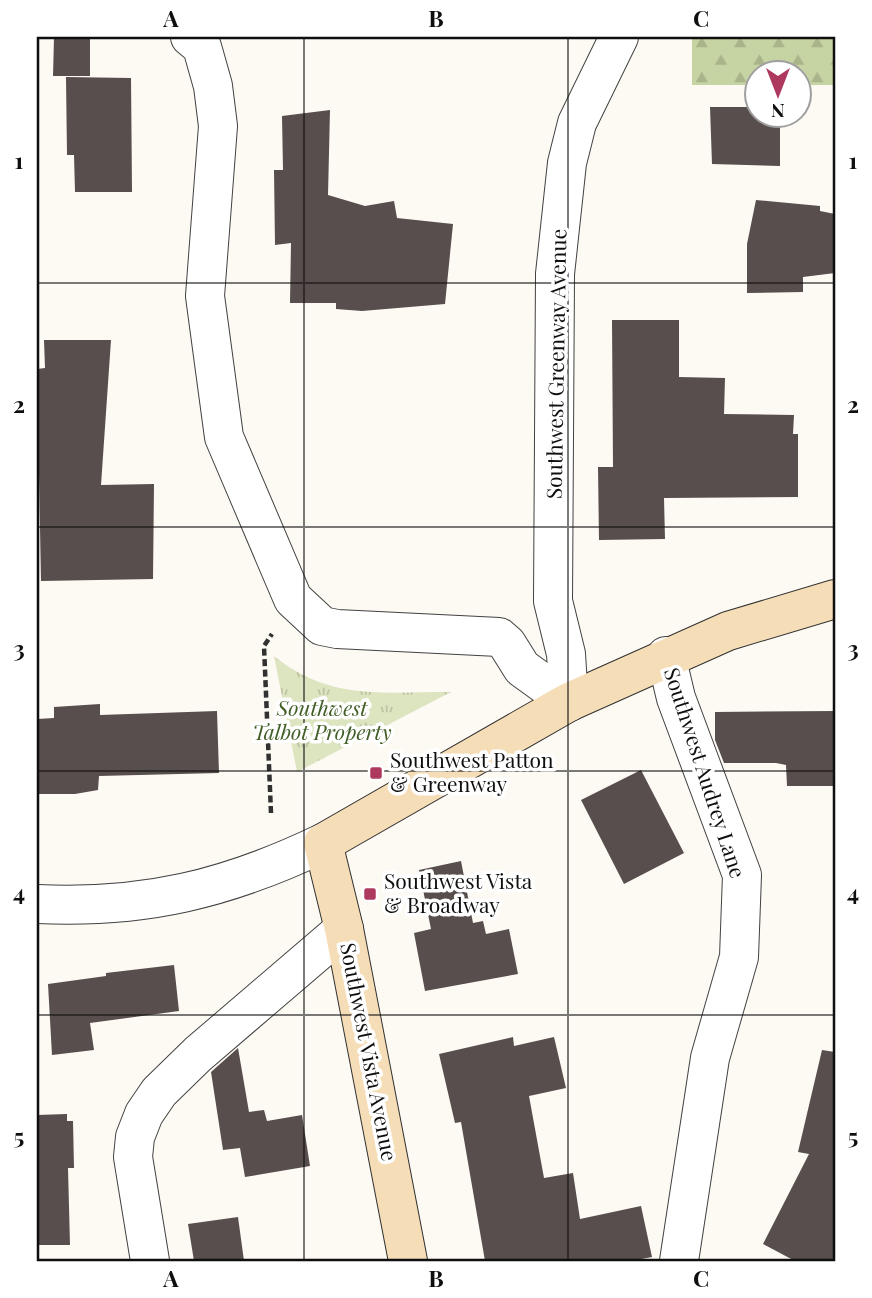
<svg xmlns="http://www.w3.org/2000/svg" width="872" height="1298" viewBox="0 0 872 1298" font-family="'Playfair Display',serif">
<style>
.grass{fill:url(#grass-tufts)}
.forest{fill:url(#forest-firs)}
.building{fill:#574e4d}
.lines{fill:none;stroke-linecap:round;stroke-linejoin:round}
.minor-casing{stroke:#424242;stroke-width:40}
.tertiary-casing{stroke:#424242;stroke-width:40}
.secondary-casing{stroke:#313131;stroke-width:40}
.path{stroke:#313131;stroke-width:4.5;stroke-dasharray:7 3.5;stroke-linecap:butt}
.minor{stroke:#fff;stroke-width:38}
.tertiary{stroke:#fff;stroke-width:38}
.secondary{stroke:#f5ddb7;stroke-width:38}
.grid{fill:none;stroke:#0f0f0f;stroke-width:2;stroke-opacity:0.55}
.poi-dot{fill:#ae395f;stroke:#fff;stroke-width:2.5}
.labels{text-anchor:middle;stroke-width:7;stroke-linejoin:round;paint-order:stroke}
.street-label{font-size:21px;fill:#0f0f0f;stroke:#fff}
.park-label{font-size:21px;font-style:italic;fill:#425f28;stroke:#fff}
.poi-label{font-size:21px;fill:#0f0f0f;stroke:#fff;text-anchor:start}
.neatline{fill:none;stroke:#0f0f0f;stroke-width:2.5}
.grid-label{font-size:23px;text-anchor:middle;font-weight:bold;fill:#0f0f0f}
</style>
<defs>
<pattern id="grass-tufts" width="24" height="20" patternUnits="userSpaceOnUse" patternTransform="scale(1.75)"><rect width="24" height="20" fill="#dde4c0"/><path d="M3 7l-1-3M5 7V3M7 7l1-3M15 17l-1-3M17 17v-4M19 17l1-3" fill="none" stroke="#bcc2a4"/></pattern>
<pattern id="forest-firs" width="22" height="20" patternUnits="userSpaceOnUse" patternTransform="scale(1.75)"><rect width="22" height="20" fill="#c6d3a2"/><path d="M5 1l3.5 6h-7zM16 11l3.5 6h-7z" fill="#a9b48a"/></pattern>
</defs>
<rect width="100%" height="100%" fill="#fdf9f3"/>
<path class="grass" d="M274 656C329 701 384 692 451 692L297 772Z"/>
<path class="forest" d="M692 37H835V85H799L798 74H756V85H692Z"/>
<path class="building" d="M54 37H90V76H53Z
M66 77 131 78 132 192H75L74 155H67Z
M710 107H757V116H780V166L712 164Z
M330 110 328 195 365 206 394 201 397 218 453 224 445 304 362 311 336 309V303H290L291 243 275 245 274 170H283L282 116Z
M756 200 820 206V211L835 214V273L803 277V292L747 293V244Z
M612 320H679V377L725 378 724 414 794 415 793 434H798V497L664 498 665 539 599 540 598 467H613Z
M44 340H111L101 485 154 484 153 579 41 581 37 369 45 368Z
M100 704V715L217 711 219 773 99 776 98 790 75 794H37V719L54 718V707Z
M835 711V786H787L786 765 776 763H724L715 740V712Z
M641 770 684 853 624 884 581 800Z
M461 861 473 923 483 921 486 934 509 929 518 974 425 991 414 933 431 929 419 870Z
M174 965 179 1011 90 1023 94 1050 52 1055 48 984 106 976V973Z
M513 1037 514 1046 554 1037 566 1088 529 1096 544 1178 573 1173 580 1219 641 1206 652 1257 631 1261H485L461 1122 455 1123 439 1054Z
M238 1048 249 1112 264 1110 267 1121 302 1115 310 1166 245 1177 240 1148 223 1150 211 1072Z
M822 1050 835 1052V1261H795L763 1244 809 1154 798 1152Z
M67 1114V1121H73L74 1168H68L70 1245H37V1115Z
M238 1217 244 1261H194L188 1224Z"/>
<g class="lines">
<defs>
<path id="minor" d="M190 37 202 47 213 86 218 126 205 296 224 437 293 599 322 626 337 629 499 637 507 644 522 668 569 702
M666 656 676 698 742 875 739 957 710 1058 679 1261
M150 1261 133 1157 135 1137 144 1114 159 1092 198 1054 344 929"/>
<path id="tertiary" d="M569 702 566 654 553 601 555 274 567 163 577 123 619 37
M37 904C144 909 227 889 323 843"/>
<path id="secondary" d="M408 1261 344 929 323 843 569 702 728 631 835 599"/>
</defs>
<use href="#minor" class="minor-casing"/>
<use href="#tertiary" class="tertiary-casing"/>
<use href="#secondary" class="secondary-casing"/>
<path class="path" d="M271 813 264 646 272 634"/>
<use href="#minor" class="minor"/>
<use href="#tertiary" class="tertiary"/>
<use href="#secondary" class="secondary"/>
</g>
<path class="grid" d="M304 37V1261M568 37V1261M37 283H835M37 527H835M37 771H835M37 1015H835"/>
<g class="poi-dot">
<rect x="369" y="766" width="14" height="14" rx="3.5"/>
<rect x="363" y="887" width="14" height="14" rx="3.5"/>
</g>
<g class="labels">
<g class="street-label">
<text transform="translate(557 364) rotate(-89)" y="7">Southwest Greenway Avenue</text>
<text transform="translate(704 773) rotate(72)" y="7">Southwest Audrey Lane</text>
<text transform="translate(368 1052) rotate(79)" y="7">Southwest Vista Avenue</text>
</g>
<g class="park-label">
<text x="322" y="716">Southwest<tspan x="322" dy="24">Talbot Property</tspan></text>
</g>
<g class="poi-label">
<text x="390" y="768">Southwest Patton<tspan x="390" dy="24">&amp; Greenway</tspan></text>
<text x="384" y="889">Southwest Vista<tspan x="384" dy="24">&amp; Broadway</tspan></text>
</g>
</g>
<rect width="872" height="1298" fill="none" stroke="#ffffff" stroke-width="77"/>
<g transform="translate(778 94) rotate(180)"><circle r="33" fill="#ffffff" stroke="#9f9f9f" stroke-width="2"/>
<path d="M0-5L12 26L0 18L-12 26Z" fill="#ae395f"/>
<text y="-10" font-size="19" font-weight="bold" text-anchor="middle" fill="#0f0f0f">N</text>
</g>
<rect x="38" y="38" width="796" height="1222" class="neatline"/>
<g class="grid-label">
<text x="171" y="27">A</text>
<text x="436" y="27">B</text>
<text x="701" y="27">C</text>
<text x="19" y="169">1</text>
<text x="853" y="169">1</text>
<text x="19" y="413">2</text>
<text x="853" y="413">2</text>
<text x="19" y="657">3</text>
<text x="853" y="657">3</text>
<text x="19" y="901">4</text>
<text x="853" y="901">4</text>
<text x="19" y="1145">5</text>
<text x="853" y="1145">5</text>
<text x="171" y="1287">A</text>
<text x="436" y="1287">B</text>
<text x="701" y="1287">C</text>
</g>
</svg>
